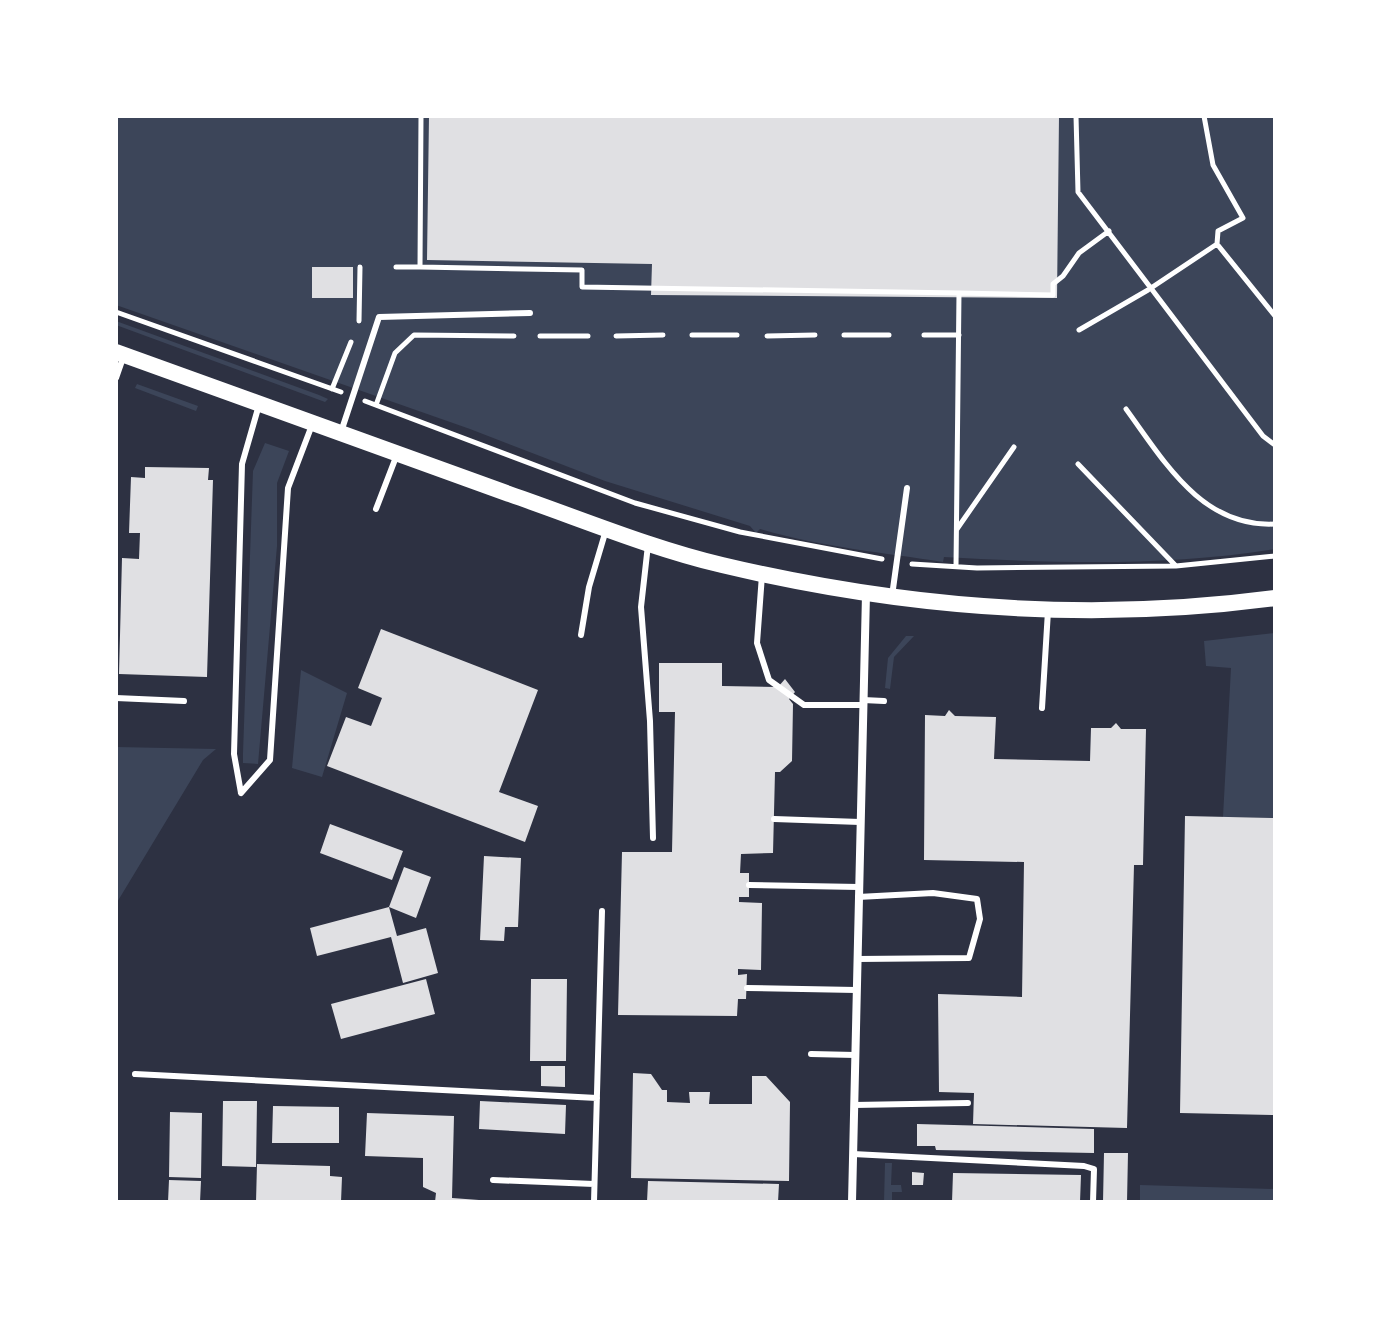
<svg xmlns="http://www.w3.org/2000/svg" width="1391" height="1318" viewBox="0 0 1391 1318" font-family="Merriweather,serif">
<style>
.green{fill:#3c4559}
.building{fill:#e0e0e3}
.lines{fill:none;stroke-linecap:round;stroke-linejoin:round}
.path{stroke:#fff;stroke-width:5}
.service{stroke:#fff;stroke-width:6}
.minor{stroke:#fff;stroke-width:8}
.secondary{stroke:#fff;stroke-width:16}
</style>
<rect width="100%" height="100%" fill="#2d3142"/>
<path class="green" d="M116 116H1275V549C1165 567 1055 563 944 557L943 562C885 553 820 547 760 529L756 533 750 526 605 481 470 429 116 305Z
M116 321 319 395 328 399 325 402 116 325Z
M137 384 198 406 196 411 135 388Z
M265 443 289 451 277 483V546L258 764 243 763V753L253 471Z
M1275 633V818L1223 817 1231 668 1206 666 1204 641Z
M906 636H914L894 657 890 689 885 688 888 658Z
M301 670 347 693 322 777 292 768Z
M116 747 216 749 203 760 116 904Z
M885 1163H892L891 1185H901L902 1192H892V1202H884Z
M1140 1185 1275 1189V1202H1140Z"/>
<path class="building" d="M429 116H1059L1057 298 651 295 652 264 427 260Z
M312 267H353V298H312Z
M145 467 209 468 208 480H213L207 677 119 674 122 558 139 559 140 533H129L131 477 145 478Z
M381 629 538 690 499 792 538 806 525 842 327 766 346 717 371 726 382 698 358 688Z
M659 663H722V686L778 687 785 679 795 692 789 699 793 704 792 761 780 772H775L773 853 741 854 740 873H749V897H739V902L762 903 761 970 738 969V975L747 974 746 999H738L737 1016 618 1015 622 852H672L675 712H659Z
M949 710 955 716 996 717 994 759 1090 761 1091 728H1111L1116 723 1121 729H1146L1143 865H1134L1127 1128 973 1124 974 1093 939 1092 938 994 1022 997 1024 862 924 860 925 715 945 716Z
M1185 816 1275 818V1115L1180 1113Z
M330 824 403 851 392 880 320 853Z
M484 856 521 858 518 927H505L504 941 480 940Z
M404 867 431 877 416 918 389 907Z
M389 907 397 936 426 928 438 973 403 983 391 937 317 956 310 928Z
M426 979 435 1014 341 1039 331 1004Z
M531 979H567L566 1061H530Z
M541 1066H565V1087L541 1086Z
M633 1073 651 1074 662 1090H667V1102L690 1103 689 1092H710L709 1104H752V1076H766L790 1102 789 1181 631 1178Z
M223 1101H257L256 1167 222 1166Z
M480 1101 566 1105 565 1134 479 1129Z
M273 1106 339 1107V1143H272Z
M170 1112 202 1113 201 1178 169 1177Z
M367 1113 454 1116 452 1198 506 1202H435L436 1193 423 1187V1158L365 1156Z
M917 1124 1094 1129V1153L936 1150 935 1146H917Z
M1104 1153H1128L1127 1202H1103Z
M257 1164 330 1166V1176L342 1177 341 1202H256Z
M912 1172 924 1173 923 1185H912Z
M953 1173 1081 1175 1080 1202H952Z
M169 1180 201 1181 200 1202H168Z
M648 1181 779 1184 778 1202H647Z"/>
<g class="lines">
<path class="path" d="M1076 116 1078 192 1263 436 1275 445
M1204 116 1213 165 1243 218 1218 231 1217 244 1275 316
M396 267H420L421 116
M420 267 582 270V287L959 293 956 567
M959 293 1053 295V284L1063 276 1079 253 1109 231
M116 312 341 392
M359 321 360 267
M1079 330 1148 290 1217 244
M692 335H737
M844 335H889
M924 335H959
M540 336H588
M616 336 663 335
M767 336 815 335
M332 389 351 342
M365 401 635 503 740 532 882 559
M376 405 395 353 414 335 514 336
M1126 409C1164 461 1202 528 1275 524
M1078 464 1175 565
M957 529 1014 447
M912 564 977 568 1176 566 1275 556"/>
<path class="service" d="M116 378 124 355
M341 432 379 317 530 313
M376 509 396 457
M648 545 641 607 650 721 653 838
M762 575 757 643 769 680 804 705H862
M892 596 907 488
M581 635 589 587 606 530
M116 698 184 701
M863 700 884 701
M1042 708 1048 611
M241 793 234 754 242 464 259 405
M241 793 270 760 288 488 312 425
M774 819 860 822
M749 885 859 887
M857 959 969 958 980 919 977 899 933 893 858 897
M747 988 856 990
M811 1054 855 1055
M135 1074 597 1098
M854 1105 968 1103
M853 1154 1084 1166 1094 1169 1093 1202
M493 1180 594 1184
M594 1202 602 911"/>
<path class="minor" d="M852 1202 866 594"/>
<path class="secondary" d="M116 352C247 400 378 447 509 494 579 518 650 548 722 565 903 608 1089 623 1275 598"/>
</g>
<rect width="1391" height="1318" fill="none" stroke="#ffffff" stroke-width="236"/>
</svg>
